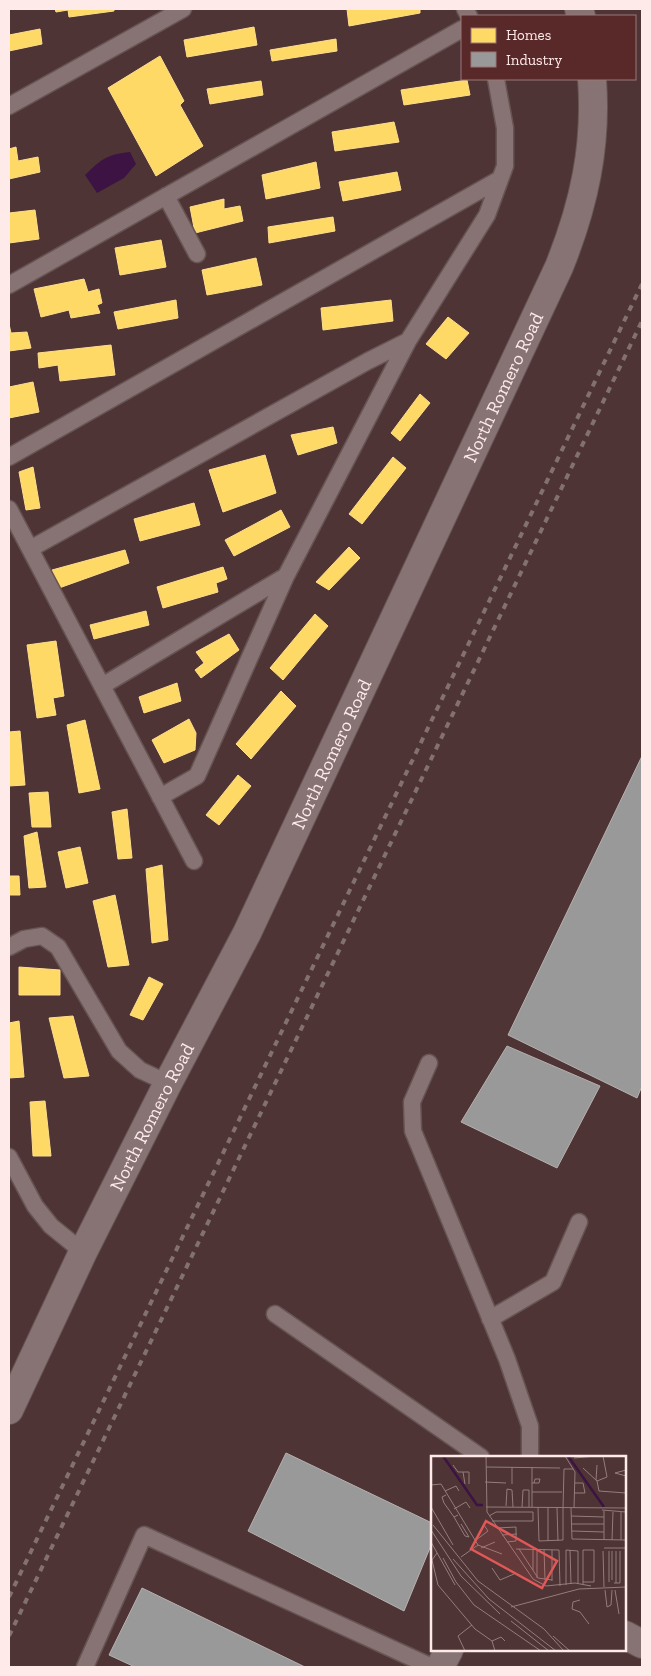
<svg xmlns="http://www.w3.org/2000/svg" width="651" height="1676" viewBox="0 0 651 1676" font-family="'Zilla Slab',serif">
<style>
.water{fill:#3c1343}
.homes{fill:#ffd966;stroke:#fede8d}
.industry{fill:#999;stroke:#b7b1b1}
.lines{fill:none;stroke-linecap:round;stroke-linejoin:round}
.lane-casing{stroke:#665352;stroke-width:19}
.street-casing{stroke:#665352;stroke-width:30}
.lane{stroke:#877373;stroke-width:16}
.street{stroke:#877373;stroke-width:28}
.rail{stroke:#837070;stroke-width:4;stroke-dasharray:6 6;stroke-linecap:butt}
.labels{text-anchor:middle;stroke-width:5;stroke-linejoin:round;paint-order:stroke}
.street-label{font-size:19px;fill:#fdeae9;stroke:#59292a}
.inset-river{fill:none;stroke:#3c1343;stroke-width:2.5}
.inset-road{fill:none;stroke:#947d7c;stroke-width:1}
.view{fill:#e05858;fill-opacity:0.15;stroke:#e05858;stroke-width:2.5}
.inset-edge{fill:none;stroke:#fdeae9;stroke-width:2.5}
</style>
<rect width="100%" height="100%" fill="#4e3434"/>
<path class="water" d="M130 152 136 164 124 178 97 193 85 175C102 159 105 155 130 152Z"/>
<path class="homes" d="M55 9H114V11L69 17 68 10 56 12Z
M347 9H420V13L349 26Z
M254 27 257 45 187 57 184 40Z
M40 29 42 44 9 51V35Z
M336 39 337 51 272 61 270 50Z
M160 56 184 101 180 105 203 146 156 176 108 88Z
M467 80 470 95 404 105 401 90Z
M261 81 263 95 210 104 207 89Z
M394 122 399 142 335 151 332 132Z
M16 147 18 161 38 157 40 172 9 179V149Z
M316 162 320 188 266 199 262 175Z
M397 172 401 190 343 201 339 182Z
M224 199V209L240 206 243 221 195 233 190 207Z
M35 210 39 239 9 243V213Z
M333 217 335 231 269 243 268 227Z
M161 240 166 267 120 275 115 248Z
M256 258 262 285 207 295 202 270Z
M84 279 88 292 99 289 102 303 97 305 100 313 71 318 69 310 41 317 34 289Z
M176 300 178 318 118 329 114 312Z
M391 300 393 321 323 330 321 308Z
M448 317 469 333 446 359 426 344Z
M9 324 11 333 27 332 31 348 9 351Z
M111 345 115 375 60 381 58 365 39 368 38 353Z
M33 382 39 412 9 418V387Z
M420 394 430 403 400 441 391 433Z
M333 427 337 443 298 455 291 435Z
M265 455 276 493 223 512 209 470Z
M393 457 406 468 362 524 349 514Z
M33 467 40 508 26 510 19 472Z
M194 503 200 525 140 541 134 519Z
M281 510 290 527 234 556 225 540Z
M349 547 360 558 329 590 316 582Z
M125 550 129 563 59 588 52 570Z
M223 567 227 579 216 583 218 592 163 608 157 587Z
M146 611 149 625 94 639 90 625Z
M315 614 328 626 283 680 270 668Z
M229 634 239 650 201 678 195 670 204 663 196 652Z
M56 641 64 696 53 698 56 715 37 718 27 645Z
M177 683 181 701 144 713 139 697Z
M281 691 296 706 251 759 236 744Z
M189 719 196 733 195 750 164 763 152 740Z
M85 720 100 789 79 793 67 725Z
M20 731 25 785 9 786V732Z
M238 775 251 786 219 825 206 815Z
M48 792 51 827H32L29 793Z
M127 809 132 858 118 859 112 812Z
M37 832 46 887 29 888 24 836Z
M80 847 88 883 66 888 58 852Z
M162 865 168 940 152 943 146 869Z
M9 876H19L20 895H9Z
M115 895 129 965 108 967 93 901Z
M19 967 60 970V995H19Z
M149 977 163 984 143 1020 130 1015Z
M73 1016 89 1076 64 1078 49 1018Z
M19 1021 24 1077 9 1078V1023Z
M45 1101 51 1156H33L30 1102Z"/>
<path class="industry" d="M642 756V1086L637 1098 508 1035Z
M507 1046 600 1086 557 1168 461 1122Z
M286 1453 432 1523V1543L404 1611 248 1531Z
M142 1588 305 1667H135L109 1655Z"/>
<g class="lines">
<defs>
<path id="lane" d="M465 9 469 16
M9 106 183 9
M166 196 197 254
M9 285 462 29
M9 457 500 179
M9 509 194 861
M30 549 368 361 408 341
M102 686 286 576
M160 797 197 776 286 576 408 341 487 215 505 166V128L496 79
M9 947 24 939 42 936 58 947 119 1051 140 1070 168 1083
M429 1063 412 1102 413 1131 507 1359 530 1426V1457
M9 1157 35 1206 51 1226 83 1252
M275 1314 481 1457
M490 1319 553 1282 579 1222
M85 1667 144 1535 432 1667"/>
<g id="street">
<path d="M579 9 581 16"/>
<path id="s1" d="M9 1410 83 1252 168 1083 247 933 559 267C584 205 597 146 592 79"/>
<path d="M625 1635 642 1644"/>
<path d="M440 1667 449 1650"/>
</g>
</defs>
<use href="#lane" class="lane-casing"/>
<use href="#street" class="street-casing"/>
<use href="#lane" class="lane"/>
<use href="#street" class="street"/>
<path class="rail" d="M9 1597 642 284
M9 1636 642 321"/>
</g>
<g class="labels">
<g class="street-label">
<text dy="7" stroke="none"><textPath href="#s1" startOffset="1136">North Romero Road</textPath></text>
<text dy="7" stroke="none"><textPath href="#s1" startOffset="731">North Romero Road</textPath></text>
<text dy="7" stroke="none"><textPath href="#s1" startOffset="326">North Romero Road</textPath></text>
</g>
</g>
<g transform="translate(431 1456)">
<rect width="195" height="195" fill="#4e3434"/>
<path class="inset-river" d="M12 0 46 49H52M137 0 173 51"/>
<path class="inset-road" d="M55 0 56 56 102 123 115 130 144 127 160 130M134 0 144 16 143 52M172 0 176 21 166 25 168 35 195 37M143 2 165 0M22 9 27 16H32L34 28M55 11 129 12M152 12 166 25M195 14 184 17 195 20M32 16H38V28M165 24 166 9M54 26 75 27M101 27H108L109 23H104L103 27M81 28V11M0 29 10 28 47 89 71 98M14 35 25 30 28 35M101 36H131M143 37H154L152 27H144M15 39 11 41 13 47 23 61 27 59M75 50 76 33 81 34 82 51M0 51 22 89M55 51 195 52M91 51 92 34H98V51M101 51V11M107 51 108 85 132 84V52M126 52 127 85M132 52 133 13H142M140 52 141 83M23 53 35 46 39 52M171 54 195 56M58 60 65 56H102V65H61M140 60 173 61M23 61 34 80 38 81M30 68 38 81M141 68H173M2 69 47 125 113 173 133 195M66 72 85 71V85L76 86M0 74 30 120 69 158M141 75 173 76M71 79 86 78M141 83 195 84M45 84 57 75 53 69M173 84V55M181 84 182 56M190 84V56M117 85V51M0 86 24 129M50 92 64 86M173 92H195M85 93 128 94 129 130M88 93 107 122 121 124M106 93V122M113 93 114 124M121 94V125M139 94 140 128M172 95 173 131M178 95V126M181 95V124M185 95V127M6 97 1 104 7 129 44 173 61 185 64 195M30 101 47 89M12 102 25 126 43 149 110 195M22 103 58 143 125 195M61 112 69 124 83 118M102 114V93M183 127H189V95M135 129V94L147 95V128M152 129V94H163V126H152M174 134 176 151 180 149 181 134M184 134 188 158M149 144 142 146 141 153 149 156 158 168M80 151 148 133 195 131M80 165 118 195M122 180 139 195M61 185 70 181 74 185M34 195 27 180 41 169"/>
<path class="view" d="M55 65 126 105 111 132 40 93Z"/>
<rect width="195" height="195" class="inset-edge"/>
</g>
<rect width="651" height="1676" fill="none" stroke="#fdeae9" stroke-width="20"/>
<rect x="461" y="15" width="175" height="65" fill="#59292a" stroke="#9b7676"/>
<rect x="471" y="28" width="25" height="15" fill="#ffd966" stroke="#9b7676"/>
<text x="506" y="40" font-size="15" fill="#fdeae9">Homes</text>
<rect x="471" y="52" width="25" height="15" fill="#999999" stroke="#9b7676"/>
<text x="506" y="65" font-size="15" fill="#fdeae9">Industry</text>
</svg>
